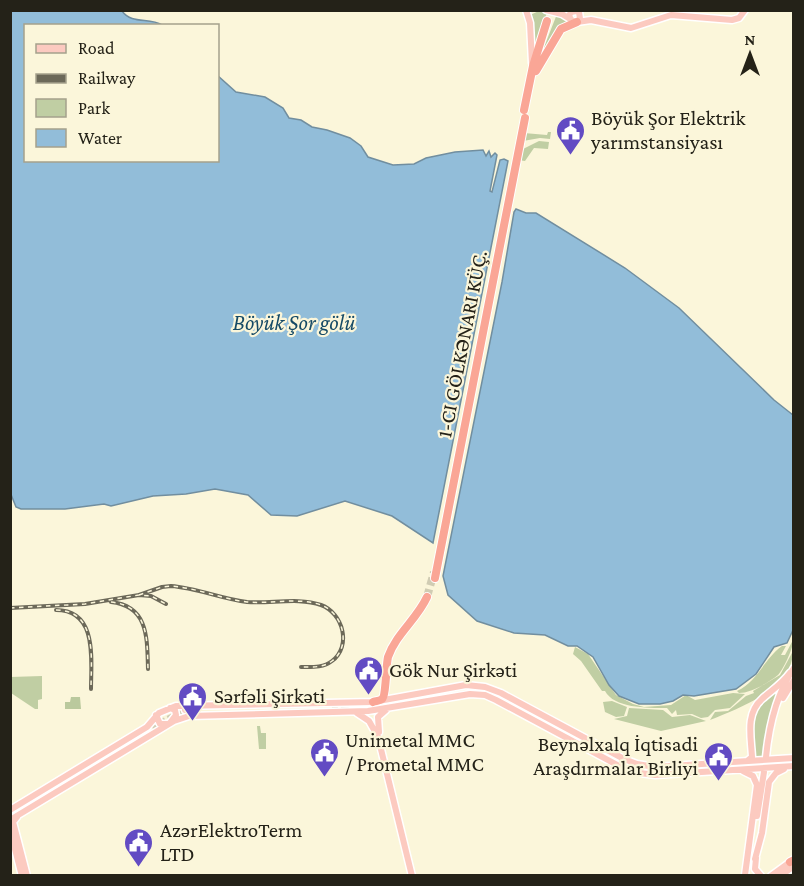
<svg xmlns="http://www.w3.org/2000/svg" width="804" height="886" viewBox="0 0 804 886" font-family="'Crimson Pro',serif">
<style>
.green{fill:#c0cea3}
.forest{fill:#bac99d}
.water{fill:#92bdd9;stroke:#718e9f;stroke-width:1.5}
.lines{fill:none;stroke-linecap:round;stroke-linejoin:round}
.major-tunnel{stroke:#d0ccb3;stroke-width:6;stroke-dasharray:6 3;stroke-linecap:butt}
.highway-tunnel{stroke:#d0ccb3;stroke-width:8;stroke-dasharray:8 4;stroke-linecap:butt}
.major-casing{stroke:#fff;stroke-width:9}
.highway-casing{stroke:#fff;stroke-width:10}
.major{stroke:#fccac0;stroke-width:6}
.highway{stroke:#faa696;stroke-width:8}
.rail-casing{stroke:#6c6959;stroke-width:4}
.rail{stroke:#fbf6da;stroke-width:1.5;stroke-dasharray:4.5;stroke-linecap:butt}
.labels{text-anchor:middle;stroke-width:4.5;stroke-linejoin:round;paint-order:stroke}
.poi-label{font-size:21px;fill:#242218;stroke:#fbf6da;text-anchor:start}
.street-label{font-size:21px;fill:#242218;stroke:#fbf6da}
.water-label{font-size:22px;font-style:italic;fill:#154a66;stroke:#fbf6da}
</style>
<rect width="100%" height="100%" fill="#fbf6da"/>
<path class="green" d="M539 11 547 12 534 55 530 15Z
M557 14 570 22 539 60Z
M548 132H551L550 139 540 138 523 141 524 133 547 135Z
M539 141 549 142 548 149 534 148 525 161 518 160 523 149Z
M793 640C794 647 783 670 778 675 768 683 751 693 739 693L737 691C758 681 764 659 782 646H786L781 655H785Z
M575 647 588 654 616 695 633 704 644 707 671 705 686 695 695 700 733 693 745 694 730 708 715 710 708 717 701 718 692 714 677 715 676 710 672 714 667 708C646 708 614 708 605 691H602L581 661 573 654Z
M793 651C793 689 739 708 710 720L715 712 728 711 746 696 754 693 753 691 780 675Z
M42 676V699L38 700V709H35L11 693 10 677Z
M781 686 769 716 762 758H754L752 720 761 701Z
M394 701 398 704 381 708 345 709 343 707 345 705Z
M612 701 627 707 624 716 616 717 605 712 603 702Z
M629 708 663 710 672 717 690 715 706 721 661 731 614 719 627 716Z
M257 726H260L261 733H266V749H259Z"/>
<path class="forest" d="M71 697H80L81 709H65V702H70Z"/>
<path class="water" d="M11 10 122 11C132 25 149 17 162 25L26 26V160H218V76L236 92 265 97 283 108 289 118 301 120 312 127 327 130 350 138 361 146 368 157 393 165 414 164 426 158 455 152 483 150 486 156 489 151 491 157 495 153 497 155 490 191 492 192 500 160 504 159 508 161 433 543 392 516 345 501 297 516 271 515 248 495 215 489 186 494 153 496 111 506 104 504 65 509H21L16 507 10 492Z
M516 209 526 213H536L625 268 679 308 774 400 793 415V630L787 643 774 647 756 674 736 689 694 696 683 695 673 701 660 704H639L619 696 609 685 593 657 577 646H568L545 635 514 633 477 621 448 595 443 576 502 282 514 212Z"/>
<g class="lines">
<path class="major-tunnel" d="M374 705 409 699
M332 709 358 708
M152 727 185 710"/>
<path class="highway-tunnel" d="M427 597 434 572"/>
<defs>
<path id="major" d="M526 10 530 23 532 63
M546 10 562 14 575 22 580 19 579 12 576 11 571 12 569 16 572 21
M577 22 591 20 631 28 671 15 732 20 739 18 745 10
M783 698 794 680
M185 710 196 708
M357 713 369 721 378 737 412 876
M156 715 160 724H169L176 715 175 710 170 708
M379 732 378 717 386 710
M766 757C769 727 776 694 794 668
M747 761 752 757C751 737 745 714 762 699 772 690 782 684 790 673
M743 771 753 776 757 785 745 875
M10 810 147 727 159 713 176 706 373 702 466 685 485 687 501 693 624 759 637 764 655 767 794 758
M757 816 764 772
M17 817 13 822 27 876
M10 820 174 721 189 716 368 711 470 694 485 695 496 700 621 767 640 773 655 775 794 766
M10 830 22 876
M756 858 755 869 761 876
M755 859 762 833 769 782 776 773 784 769
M771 876 793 860
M780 876 794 866"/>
<path id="highway" d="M536 71 561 29 577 22
M524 110 533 66 547 21
M435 578 525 118
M373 702C375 701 380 701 382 699 386 696 386 665 388 657 396 634 417 619 427 597
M790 862 794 860"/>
</defs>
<use href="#major" class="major-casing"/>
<use href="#highway" class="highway-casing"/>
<use href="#major" class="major"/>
<use href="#highway" class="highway"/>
<defs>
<path id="rail" d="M139 595 162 587 171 586C197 588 222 599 247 602 270 604 299 597 321 605 343 613 352 646 332 661 323 668 312 667 301 667
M111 602C149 606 147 639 148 669
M10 608 85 604 139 595 151 596 166 604
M56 610C98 610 91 660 91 689"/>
</defs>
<use href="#rail" class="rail-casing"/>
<use href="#rail" class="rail"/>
</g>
<defs>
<symbol id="civic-pin" viewBox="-11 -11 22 30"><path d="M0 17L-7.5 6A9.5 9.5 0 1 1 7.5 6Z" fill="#624bc3" stroke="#fbf6da"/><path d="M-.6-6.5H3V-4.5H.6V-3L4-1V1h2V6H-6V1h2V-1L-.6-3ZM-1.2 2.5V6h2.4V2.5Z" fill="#fff"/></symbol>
</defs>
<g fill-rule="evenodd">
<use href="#civic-pin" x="554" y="114" width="33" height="45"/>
<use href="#civic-pin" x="352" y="654" width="33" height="45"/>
<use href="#civic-pin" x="176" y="680" width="33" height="45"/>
<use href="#civic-pin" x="308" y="736" width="33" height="45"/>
<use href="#civic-pin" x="702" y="740" width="33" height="45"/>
<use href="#civic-pin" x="122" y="826" width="33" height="45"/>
</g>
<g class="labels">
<g class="poi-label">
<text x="591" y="125">Böyük Şor Elektrik<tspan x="591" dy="24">yarımstansiyası</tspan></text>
<text x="389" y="677">Gök Nur Şirkəti</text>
<text x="214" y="703">Sərfəli Şirkəti</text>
<text x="345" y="747">Unimetal MMC<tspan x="345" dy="24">/ Prometal MMC</tspan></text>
<text x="698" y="751" text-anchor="end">Beynəlxalq İqtisadi<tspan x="698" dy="24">Araşdırmalar Birliyi</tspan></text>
<text x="160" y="837">AzərElektroTerm<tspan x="160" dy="24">LTD</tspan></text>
</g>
<g class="street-label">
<text transform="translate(462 344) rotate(-79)" y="7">1-CI GÖLKƏNARI KÜÇ.</text>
</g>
<g class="water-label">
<text x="294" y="330">Böyük Şor gölü</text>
</g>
</g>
<rect width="804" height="886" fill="none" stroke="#242218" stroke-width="24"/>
<rect x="24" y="24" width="195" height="138" fill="#fbf6da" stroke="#a5a18c" stroke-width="1.5"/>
<rect x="36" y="44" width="30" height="9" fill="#fccac0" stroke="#a5a18c" stroke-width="1.5"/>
<text x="78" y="54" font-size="18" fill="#242218">Road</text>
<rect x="36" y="74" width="30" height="9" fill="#6c6959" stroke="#a5a18c" stroke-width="1.5"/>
<text x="78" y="84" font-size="18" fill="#242218">Railway</text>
<rect x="36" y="99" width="30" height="18" fill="#c0cea3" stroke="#a5a18c" stroke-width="1.5"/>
<text x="78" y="114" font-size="18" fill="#242218">Park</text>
<rect x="36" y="129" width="30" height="18" fill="#92bdd9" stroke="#a5a18c" stroke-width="1.5"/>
<text x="78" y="144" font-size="18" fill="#242218">Water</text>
<g transform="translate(750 54)" stroke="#fbf6da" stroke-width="4.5" paint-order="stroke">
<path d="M0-4.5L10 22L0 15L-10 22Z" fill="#242218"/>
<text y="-9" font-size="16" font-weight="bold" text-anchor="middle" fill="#242218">N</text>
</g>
</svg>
